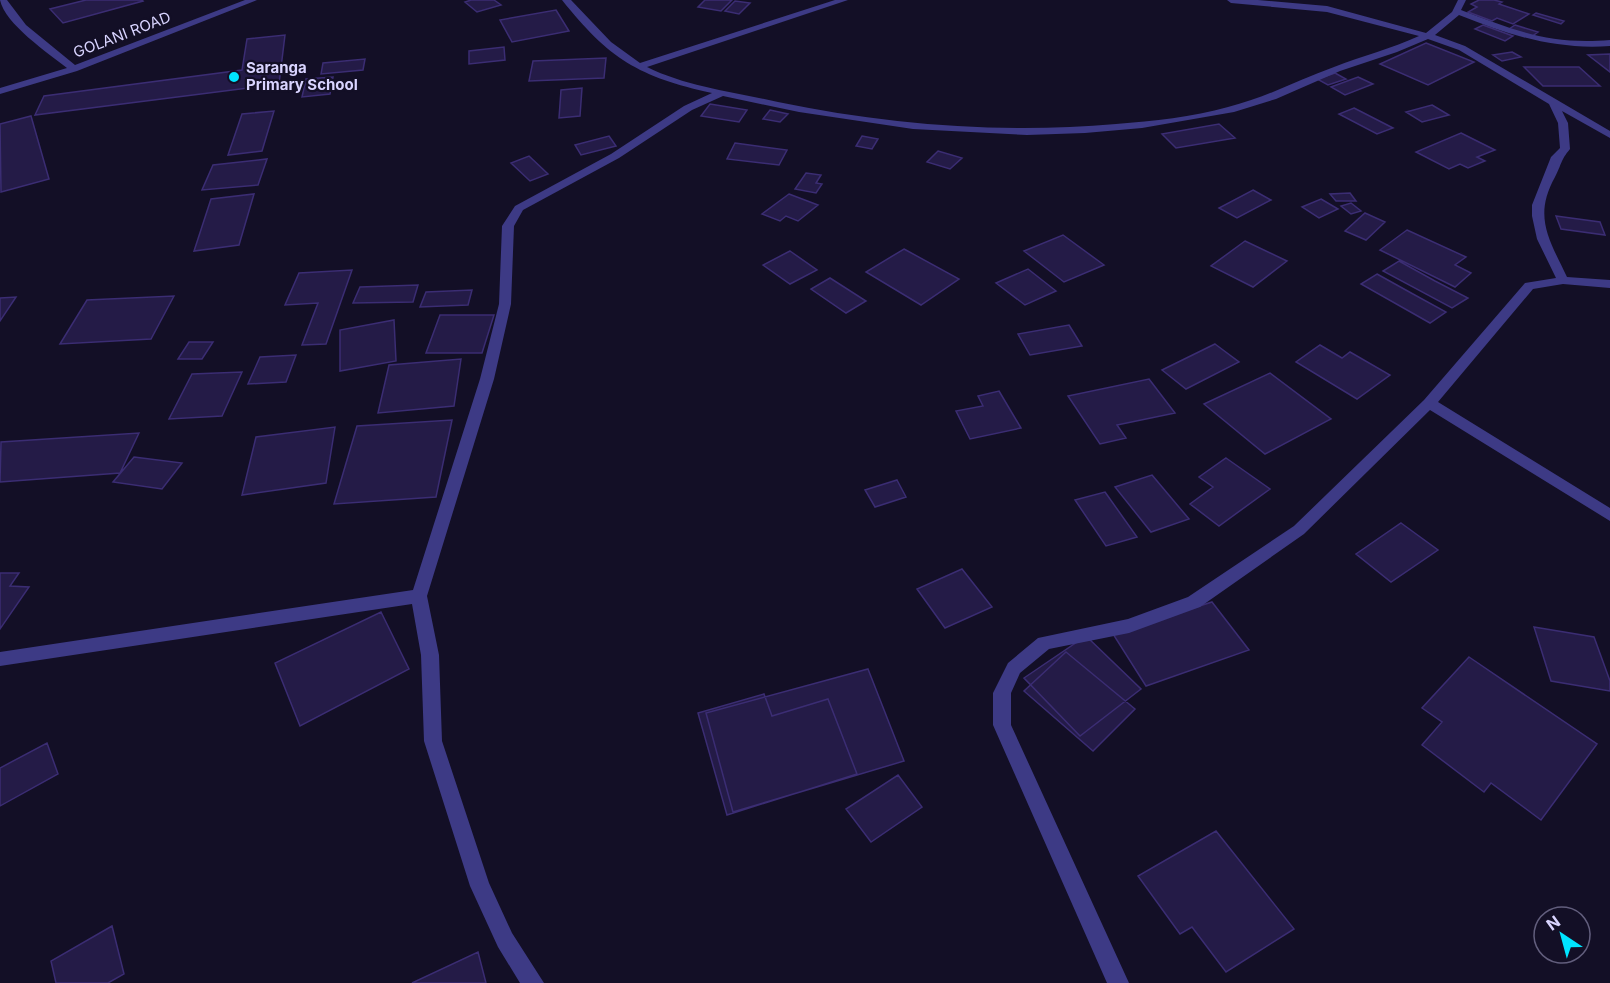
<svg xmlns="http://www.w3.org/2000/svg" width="1610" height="983" viewBox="0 0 1610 983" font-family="Inter,sans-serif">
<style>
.building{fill:#241b47;stroke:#3b2d73;stroke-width:1.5}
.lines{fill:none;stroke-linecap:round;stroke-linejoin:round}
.minor{fill:#3d3a85;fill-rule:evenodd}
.poi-dot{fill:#00e5ff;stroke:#130f26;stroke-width:2}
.labels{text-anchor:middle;stroke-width:4.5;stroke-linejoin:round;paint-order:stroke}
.far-street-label{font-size:15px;fill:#d9d4ff;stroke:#130f26}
.far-poi-label{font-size:15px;font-weight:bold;fill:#d9d4ff;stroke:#130f26;text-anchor:start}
</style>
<rect width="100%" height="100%" fill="#130f26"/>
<path class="building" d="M86 0H142L143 1 63 23 50 9Z
M471 0H494L501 5 477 12 465 2Z
M705 0H732L721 11 698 7Z
M1479 0H1494L1502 2 1499 4 1529 14 1513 24 1497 18 1492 21 1468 12 1477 7 1471 4Z
M735 1 750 3 739 14 725 11Z
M556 10 569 31 512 42 500 20Z
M1536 13 1564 21 1561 24 1533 15Z
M1483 25 1513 36 1505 41 1475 29Z
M1515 25 1538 32 1531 37 1509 29Z
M285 35 279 84 35 115 44 96 242 70 247 39Z
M1426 43 1474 62 1428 85 1380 64Z
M504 47 505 60 469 64V51Z
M1512 52 1521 57 1502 61 1493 55Z
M1610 54V72L1588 55Z
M606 58 604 78 529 81 533 61Z
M365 59 363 70 321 74 323 63Z
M1524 67H1579L1600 86H1543Z
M1335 73 1346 79 1328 85 1317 79Z
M333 77 330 94 302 97 306 79Z
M1358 77 1373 84 1345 95 1331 87Z
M582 88 580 116 559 118 561 90Z
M710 104 747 110 739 122 701 116Z
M1432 105 1449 115 1422 122 1406 112Z
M1354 108 1393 128 1377 134 1339 114Z
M770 110 788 114 780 122 763 119Z
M274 111 262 151 228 155 242 114Z
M31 116 49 179 1 192 0 124Z
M1219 124 1235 138 1176 148 1162 134Z
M1461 133 1495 150 1477 157 1485 161 1468 168 1460 164 1449 169 1416 152Z
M609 136 616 146 581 155 575 145Z
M862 136 878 139 872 149 856 146Z
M735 143 787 150 779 165 727 159Z
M938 151 962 158 950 169 927 162Z
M529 156 548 174 530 181 511 163Z
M267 159 258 185 202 190 213 165Z
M806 173 821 175 816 183 822 184 816 193 795 189Z
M1253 190 1271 200 1237 218 1219 208Z
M1350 193 1356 201H1336L1330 194Z
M254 194 239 245 194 251 211 199Z
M789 194 818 205 798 221 786 216 780 221 762 214Z
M1321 199 1338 209 1319 218 1302 207Z
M1351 203 1361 211 1351 214 1341 206Z
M1365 213 1385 222 1366 240 1345 231Z
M1556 216 1600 222 1605 235 1561 229Z
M1407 230 1466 257 1455 265 1471 273 1455 287 1380 250Z
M1063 235 1104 265 1064 282 1024 251Z
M1245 241 1287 261 1253 287 1211 266Z
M904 249 959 279 921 305 866 272Z
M790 251 817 270 790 284 763 265Z
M1399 261 1435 281 1468 298 1452 308 1383 271Z
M1028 269 1056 291 1025 305 996 283Z
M352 270 326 344 302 345 318 303 285 305 299 273Z
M1377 274 1413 294 1446 312 1430 323 1361 284Z
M830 278 866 301 846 313 811 289Z
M418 285 413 302 353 303 360 287Z
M472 290 468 305 420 307 426 292Z
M174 296 151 339 60 344 87 300Z
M16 297 0 321V298Z
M440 315H494L482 353H426Z
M394 320 396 361 340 371V330Z
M1069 325 1082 346 1030 355 1018 334Z
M189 342H213L202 359H178Z
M1215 344 1239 362 1186 389 1162 370Z
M1320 345 1342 358 1350 352 1390 375 1357 399 1296 362Z
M296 355 286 382 248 384 260 357Z
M461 359 454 406 378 413 389 365Z
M242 372 222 416 169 419 192 374Z
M1270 373 1331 419 1265 454 1204 404Z
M1149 379 1175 413 1117 425 1126 438 1100 444 1068 396Z
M999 391 1021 428 970 439 956 411 983 406 978 396Z
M452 420 436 497 334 504 357 426Z
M335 427 326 483 242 495 256 437Z
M139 433 120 473 0 482 1 442Z
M134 457 182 463 162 489 113 482Z
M1226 458 1270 489 1219 526 1190 504 1213 487 1199 477Z
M1152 475 1189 519 1151 532 1115 487Z
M897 480 906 497 875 507 865 490Z
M1105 492 1137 537 1106 546 1075 500Z
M1401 523 1438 550 1391 582 1356 554Z
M962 569 992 607 945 628 917 589Z
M0 573H19L10 586 29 587 0 629Z
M1212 602 1249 650 1146 686 1113 634Z
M381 612 409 669 300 726 275 663Z
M1534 627 1594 637 1610 681V691L1551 681Z
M1086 636 1141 689 1080 736 1024 678Z
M1066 652 1135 709 1093 751 1024 691Z
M1469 657 1597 744 1541 820 1491 783 1484 792 1422 745 1442 722 1422 708Z
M868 669 904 761 733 812 706 713Z
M764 694 772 716 828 699 857 774 727 815 698 713Z
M47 743 58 774 0 806V768Z
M898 775 922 807 871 842 846 809Z
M1216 831 1294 929 1226 972 1192 927 1180 934 1138 876Z
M112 926 124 974 108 983H56L51 961Z
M478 952 486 983H412Z"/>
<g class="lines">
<path class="minor" d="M0 0H7L26 25 75 65 245 0H257L77 71 0 94V88L67 68C48 53 5 24 0 0Z
M562 0H571L611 42 640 63 835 0H848L647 67C687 87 735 92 778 102 889 125 1003 134 1116 124 1154 121 1192 117 1228 107 1265 98 1298 80 1334 67 1362 56 1391 49 1419 36L1327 12 1231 3 1227 0H1258L1327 6 1426 33 1452 12 1458 0H1466L1461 10C1516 31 1550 45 1610 40V46C1555 50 1509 35 1459 15L1435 35 1465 46 1610 131V138L1562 111 1568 123 1570 149C1560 161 1562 164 1555 177 1533 217 1549 239 1567 277L1610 280V288L1563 284 1533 289 1438 402 1610 508V521L1430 410 1304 534 1200 607 1129 633 1049 649 1020 673 1011 693V725L1129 983H1107L993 725V693L1008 663 1038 638 1128 619 1188 597 1294 526 1424 400 1525 283 1556 278 1537 239 1532 216V205L1551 157 1560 148 1558 123 1549 104 1459 50 1428 39 1397 52 1340 71 1276 99 1234 112 1142 128 1085 133 1027 135 913 129 799 112 723 96 692 110 619 158 523 210 514 226 511 304 494 379 427 596 439 655 442 741 489 883 512 933 544 983H520L498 947 470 886 424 741 421 655 412 604 0 666V652L413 590 480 379 499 304 502 226 515 206 611 154 684 106 712 93C639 77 609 59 562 0Z"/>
</g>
<circle class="poi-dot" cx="234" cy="77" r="6"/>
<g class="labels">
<g class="far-street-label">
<text transform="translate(122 35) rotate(-21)" y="5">GOLANI ROAD</text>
</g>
<g class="far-poi-label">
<text x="246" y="73">Saranga<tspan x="246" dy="17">Primary School</tspan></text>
</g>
</g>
<g transform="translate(1562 935) rotate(324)"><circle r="28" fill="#130f26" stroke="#625e7d" stroke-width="1.5"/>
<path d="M0-4.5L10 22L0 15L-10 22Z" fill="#00e5ff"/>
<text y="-9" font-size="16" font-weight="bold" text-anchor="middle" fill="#d9d4ff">N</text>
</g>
</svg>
